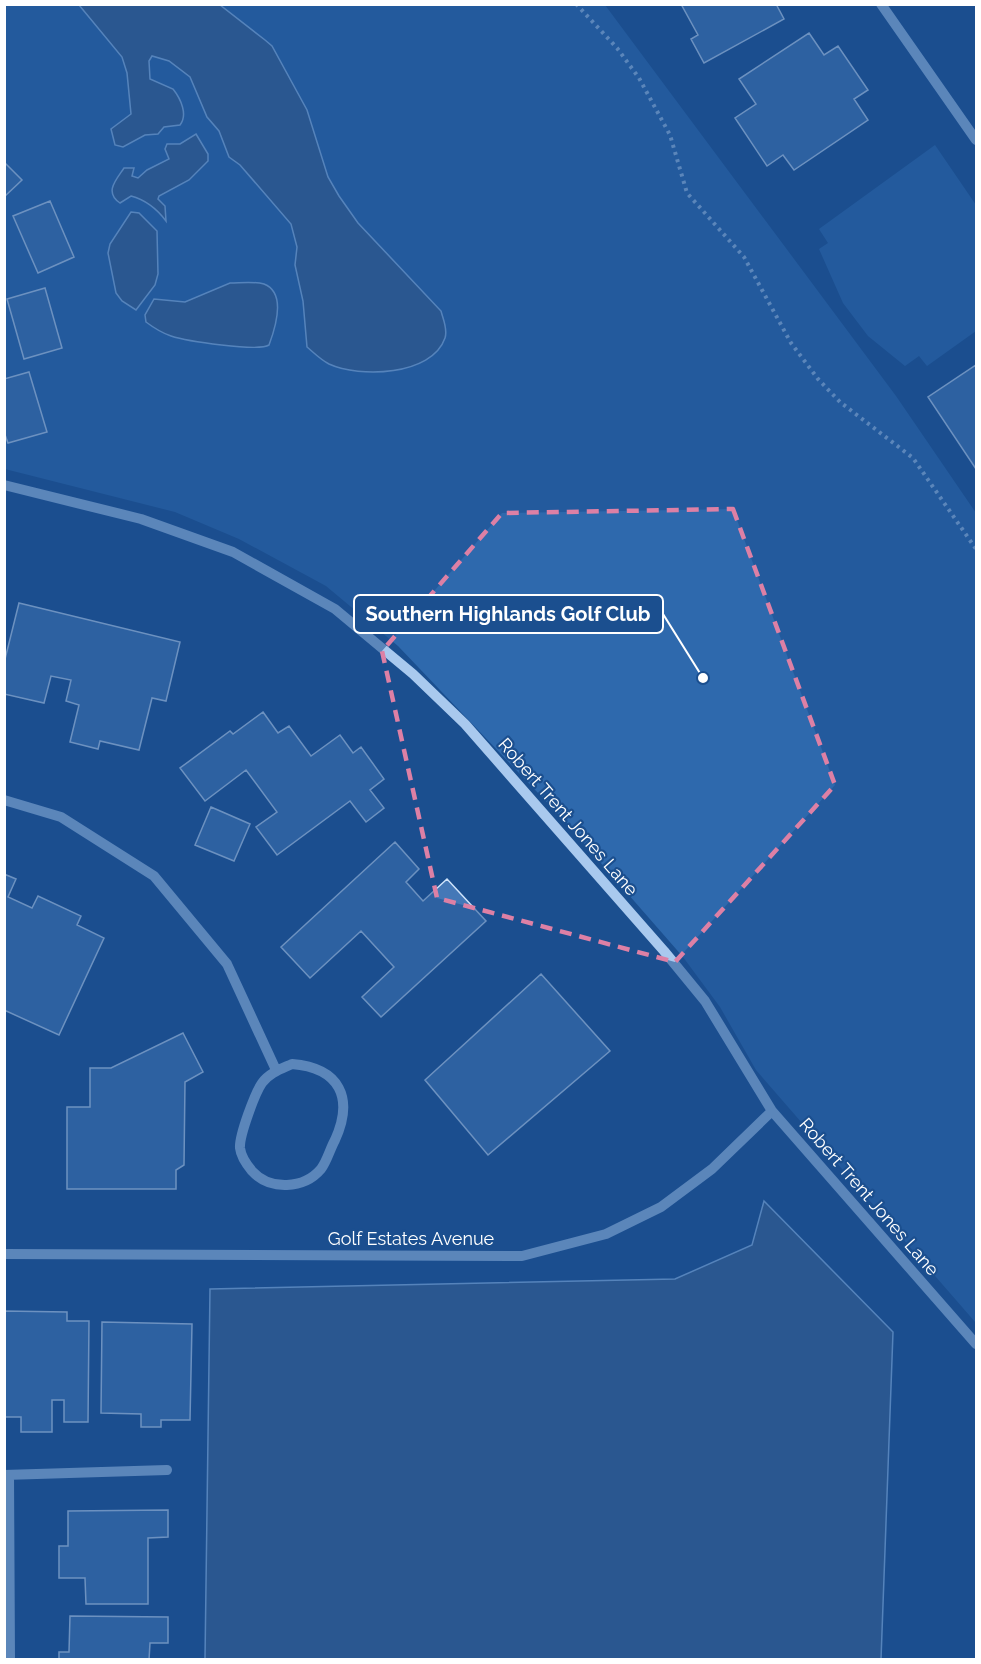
<svg xmlns="http://www.w3.org/2000/svg" width="981" height="1664" viewBox="0 0 981 1664" font-family="Raleway,sans-serif">
<style>
.green{fill:#2e69ad}
.water{fill:#3c6290;stroke:#9cc4f0;stroke-width:1.5}
.building{fill:#4478b7;stroke:#cfe3fa;stroke-width:1.5}
.lines{fill:none;stroke-linecap:round;stroke-linejoin:round}
.path{stroke:#a9c9ee;stroke-width:4;stroke-dasharray:3 4.5;stroke-linecap:butt}
.minor{stroke:#a9c9ee;stroke-width:10}
.marked{fill:none;stroke:#dd80a5;stroke-width:4.5;stroke-dasharray:12 8;stroke-linejoin:round}
.labels{text-anchor:middle;stroke-width:4.5;stroke-linejoin:round;paint-order:stroke}
.street-label{font-size:18px;fill:#fff;stroke:#1b4f8f}
.leader{fill:none;stroke:#fff;stroke-width:2}
.callout-dot{fill:#fff;stroke:#1b4f8f;stroke-width:2}
.callout{fill:#1b4f8f;stroke:#fff;stroke-width:2}
.callout-label{font-size:20px;text-anchor:middle;font-weight:bold;fill:#fff}
</style>
<rect width="100%" height="100%" fill="#1b4f8f"/>
<path class="green" d="M5 5H605L896 396 976 513V1323L756 1070 720 1007 683 957 559 815 398 646 326 586 239 539 175 512 5 469Z
M935 145 976 205V331L927 366 919 356 905 366 868 336 843 303 819 249 828 243 819 229Z"/>
<path class="water" d="M79 5H220L265 40 272 46 307 110 328 177 339 196 358 223 441 311C443 319 448 329 445 338 432 376 359 378 329 364 321 360 314 353 307 347L303 301 295 265 297 247 291 224 240 165 229 157 219 131 207 117 190 77 169 61 152 56 149 61 150 79 173 89C181 99 188 115 180 125L164 127 158 134 145 135 123 147 115 145 111 129 131 114 127 73 122 57Z
M196 134 208 154V161L189 180 159 196 158 199 165 206 166 221C157 209 146 200 131 196L120 203C104 192 116 180 124 168H134L132 176 138 178 147 170 169 159 165 149 167 144H180Z
M131 212 139 213 157 231 158 274 155 285 136 310 122 301 116 293 108 253 110 244Z
M230 283C240 283 254 281 264 284 287 293 275 329 269 345 258 352 186 341 171 336 162 333 154 328 146 322L145 315 154 299 185 302Z
M764 1201 893 1332 881 1659H205L210 1289 675 1279 752 1245Z"/>
<path class="building" d="M681 4H776L784 19 704 63 691 39 698 35Z
M809 33 824 55 838 46 868 90 854 99 868 120 794 170 783 155 767 166 735 118 756 104 739 79Z
M4 162 22 180 4 197Z
M50 201 74 257 38 273 13 216Z
M45 288 62 348 24 359 7 299Z
M976 365V469L928 397Z
M29 372 47 432 8 443 4 432V379Z
M19 603 180 642 166 701 152 698 139 750 100 741 98 749 70 742 79 705 66 701 71 680 51 676 44 703 4 694V663Z
M263 712 278 733 289 726 311 756 340 735 353 753 361 747 384 779 370 790 384 808 366 822 350 801 277 855 256 827 277 812 246 770 205 801 180 768 230 731 233 734Z
M211 807 250 824 234 861 195 845Z
M395 842 419 869 406 882 423 901 447 879 486 921 381 1017 362 997 394 967 361 931 310 978 281 947Z
M4 874 16 879 8 897 32 908 38 896 81 916 77 925 104 938 59 1035 4 1010Z
M541 974 610 1051 488 1155 425 1080Z
M183 1033 203 1072 185 1082 184 1165 176 1170V1189H67V1107H90V1068H111Z
M4 1311 67 1312V1321H89L88 1422H64V1400H52V1432H21V1417H4Z
M102 1322 192 1324 190 1420H161V1427H141V1414L101 1413Z
M168 1510V1537L148 1538V1604H86L85 1578H59V1546H68V1511Z
M70 1616 168 1617V1643H150L149 1660H59V1652H69Z"/>
<g class="lines">
<path class="path" d="M576 4 617 48 639 78 670 135 687 193 744 257 791 343 818 379 840 402 913 458 976 549"/>
<path class="minor" d="M881 4 976 140
M4 485 141 519 233 552 335 609 413 674 465 724 664 951 705 1001 772 1111 976 1344
M4 800 61 817 154 876 227 964 276 1070
M292 1064C340 1068 354 1098 335 1140 330 1149 327 1161 321 1169 304 1189 270 1191 252 1171 247 1165 241 1157 240 1148 239 1136 255 1093 262 1083 269 1073 281 1069 292 1064Z
M4 1254 522 1256 606 1234 661 1207 712 1169 772 1111
M4 1475 167 1470
M9 1475 10 1660"/>
</g>
<path d="M0 0H981V1664H0ZM733 509 835 785 675 962 437 898 382 651 502 513Z" fill="#1b4f8f" fill-opacity=".55" fill-rule="evenodd"/>
<path class="marked" d="M733 509 835 785 675 962 437 898 382 651 502 513Z"/>
<g class="labels">
<g class="street-label">
<text transform="translate(568 817) rotate(49)" y="6">Robert Trent Jones Lane</text>
<text transform="translate(869 1197) rotate(49)" y="6">Robert Trent Jones Lane</text>
<text x="411" y="1245">Golf Estates Avenue</text>
</g>
</g>
<path class="leader" d="M703 678L663 614"/>
<circle class="callout-dot" cx="703" cy="678" r="6"/>
<rect class="callout" x="354" y="595" width="309" height="38" rx="6"/>
<g class="callout-label">
<text x="508" y="621">Southern Highlands Golf Club</text>
</g>
<rect width="981" height="1664" fill="none" stroke="#ffffff" stroke-width="12"/>
</svg>
